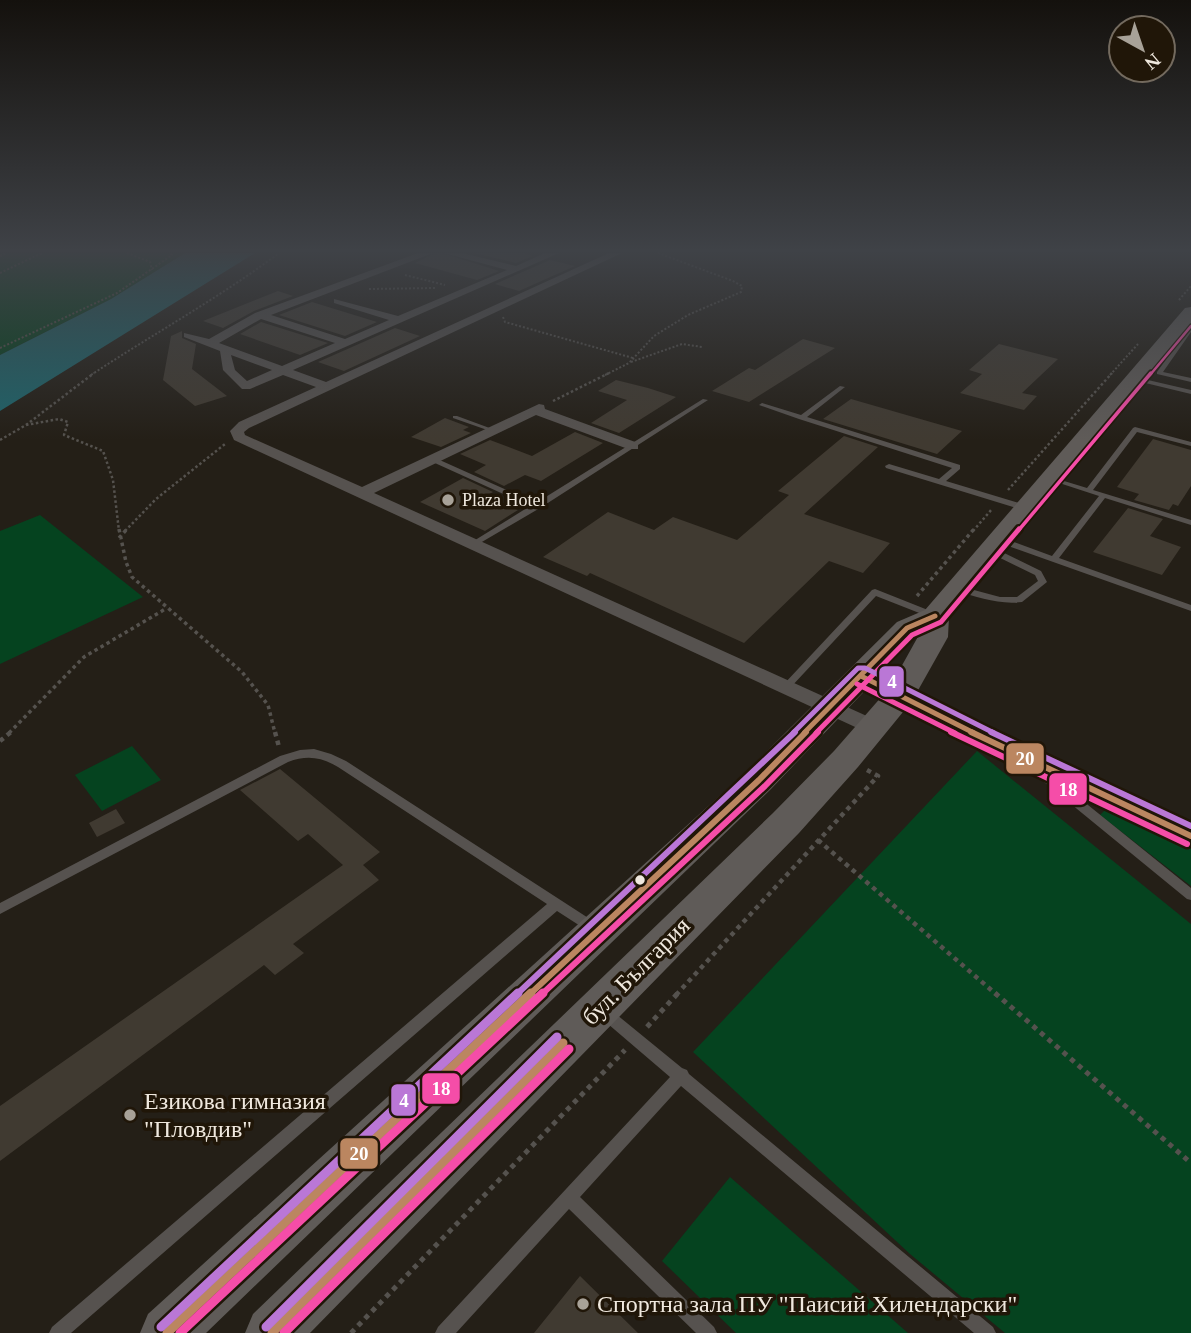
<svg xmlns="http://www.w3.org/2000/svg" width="1191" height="1333" viewBox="0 0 1191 1333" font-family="'Times New Roman',serif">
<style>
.green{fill:#05431f}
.water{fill:#1f6369}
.building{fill:#403a31}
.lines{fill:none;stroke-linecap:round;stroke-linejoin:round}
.path-far4{stroke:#55524e;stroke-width:2;stroke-dasharray:2 2;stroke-linecap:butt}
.path-far3{stroke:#55524e;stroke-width:2.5;stroke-dasharray:2.5 2.5;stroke-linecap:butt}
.path-far2{stroke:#55524e;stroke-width:3.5;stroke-dasharray:3.5 3.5;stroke-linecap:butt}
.path-far1{stroke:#55524e;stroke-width:4.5;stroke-dasharray:4.5 4.5;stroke-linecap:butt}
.path{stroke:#55524e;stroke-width:5;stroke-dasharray:5 5;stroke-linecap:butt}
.service{fill:#56524f;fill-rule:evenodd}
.minor{fill:#56524f;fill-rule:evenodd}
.primary{fill:#5f5b58;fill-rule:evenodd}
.bus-1-far2-casing{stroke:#201608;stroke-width:10}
.bus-1-far1-casing{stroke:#201608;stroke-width:11}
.bus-1-casing{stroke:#201608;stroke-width:14}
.bus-2-far4-casing{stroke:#201608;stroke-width:5}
.bus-2-far3-casing{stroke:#201608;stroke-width:7}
.bus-2-far2-casing{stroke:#201608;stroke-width:10}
.bus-2-far1-casing{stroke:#201608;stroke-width:11}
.bus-2-casing{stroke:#201608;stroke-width:14}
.bus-3-far2-casing{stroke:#201608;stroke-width:10}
.bus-3-far1-casing{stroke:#201608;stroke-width:11}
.bus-3-casing{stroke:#201608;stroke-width:14}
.bus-1-far2{stroke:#bb8660;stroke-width:5}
.bus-1-far1{stroke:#bb8660;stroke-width:6}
.bus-1{stroke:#bb8660;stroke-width:9}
.bus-2-far4{stroke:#f54da8;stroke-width:2.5}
.bus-2-far3{stroke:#f54da8;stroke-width:3.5}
.bus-2-far2{stroke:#f54da8;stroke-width:5}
.bus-2-far1{stroke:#f54da8;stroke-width:6}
.bus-2{stroke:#f54da8;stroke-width:9}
.bus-3-far2{stroke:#ba77d6;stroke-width:5}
.bus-3-far1{stroke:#ba77d6;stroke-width:6}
.bus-3{stroke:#ba77d6;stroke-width:9}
.poi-dot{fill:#a8a298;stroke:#201608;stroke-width:2.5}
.bus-dot{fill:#efe8de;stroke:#201608;stroke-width:2.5}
.labels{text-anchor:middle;stroke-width:7;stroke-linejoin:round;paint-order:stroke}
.far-poi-label{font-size:18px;fill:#efe8de;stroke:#201608;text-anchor:start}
.near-street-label{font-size:24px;fill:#efe8de;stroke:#201608}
.near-poi-label{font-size:24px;fill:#efe8de;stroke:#201608;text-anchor:start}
.line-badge{stroke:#201608;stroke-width:2.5}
.badge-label{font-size:19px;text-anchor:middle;font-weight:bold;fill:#fff}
</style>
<rect width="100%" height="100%" fill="#241f17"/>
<path class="green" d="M0 253H185L111 299 0 355Z
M40 515 143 597 0 664V531Z
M132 746 161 780 102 811 75 775Z
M977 751 1191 924V1333H1005L910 1254 693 1052Z
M1106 809 1191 849V886L1100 815Z
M730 1177 908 1333H736L662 1261Z"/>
<path class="water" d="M185 253H255L0 411V355L111 299Z"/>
<path class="building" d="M435 253H442L499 271 477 280 415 263Z
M474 253H523L533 256 516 263Z
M550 260 575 266 519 291 495 284Z
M278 291 293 296 254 311 223 328 203 321Z
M312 302 377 322 345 336 279 315Z
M261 322 328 343 300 355 240 334Z
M395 328 420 336 344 371 318 362Z
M182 331V338L196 344 192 369 227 396 195 406 163 380 171 336Z
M803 339 835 348 749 402 712 391 749 368 755 370Z
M999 344 1058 359 1022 393 1037 396 1024 410 960 393 982 374 969 370Z
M616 380 648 388 676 397 619 433 591 423 627 400 598 391Z
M851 399 962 431 937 454 823 419Z
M445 418 469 427 463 430 471 433 441 447 411 437Z
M575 432 603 443 541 481 525 475 504 486 474 472 486 465 460 454 490 440 532 456Z
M844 436 878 447 804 514 890 543 863 573 829 561 744 643 590 573 587 576 543 557 608 512 654 530 673 517 737 540 789 495 778 491Z
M1153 439 1191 450V486L1178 506 1173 504 1169 510 1134 500 1139 494 1117 487Z
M463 478 493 492 486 496 518 510 485 531 420 502Z
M1128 508 1163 519 1150 536 1181 547 1162 575 1093 552Z
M280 769 380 852 363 865 379 880 293 944 304 953 275 975 264 965 0 1161V1106L343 865 308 834 298 841 240 790Z
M116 809 125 823 97 837 89 823Z
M580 1276 638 1333H534Z"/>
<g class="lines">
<path class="path-far4" d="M127 253 150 262 152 270
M0 256 6 253
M0 273 42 253
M405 275 445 285
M369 289 435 288
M1179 300 1191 286
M503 317 505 322 633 358
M0 348 117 293 172 255 170 253
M631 362 682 344 702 347
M91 375C153 334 219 298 279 253
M605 375 629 363 654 336 688 315 741 292 742 286 733 281 658 253
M1110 375 1138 344"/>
<path class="path-far3" d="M553 401 609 373
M26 425 59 419 68 422 64 435 103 451 113 480 119 531
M0 440 26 425 94 373
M1008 490 1112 373
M125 531 156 499 225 444
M973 531 992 509"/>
<path class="path-far2" d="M119 529 126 562 132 577 242 672 268 705 275 733
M119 538 127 529
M917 596 974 529
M9 733 84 657 167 608"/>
<path class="path-far1" d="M275 732 279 747
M0 741 11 732
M818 840 997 995
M676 995 878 776 867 770"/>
<path class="path" d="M995 993 1191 1163
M647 1027 678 993
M351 1333 625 1050"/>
<path class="service" d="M1191 326V332L1163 372 1191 378V382L1157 374V372L1189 327Z
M1135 377 1191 390V394L1133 380 1132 379Z
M840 386 845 387 807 417 960 465V469L946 481 1029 506 1030 508 1026 510H1023L886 468 885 466 889 464 939 479 952 468 799 419 759 405 762 403 801 415Z
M703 399 708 400 540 508 475 546H472V542L530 506 426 459 430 457H433L536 503Z
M453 416H457L495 430 490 431 453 418Z
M1135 427 1191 442V446L1137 432 1093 490 1191 520V525L1105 498 1059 558 1191 605V611L997 542 996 540 1000 538H1003L1052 556 1099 496 1047 479 1051 477 1087 488 1133 428Z
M988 548H994L1041 571 1047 582 1022 602C999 605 978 597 956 591L955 589 959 586 1000 597H1017L1038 581 1035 575 988 552 987 550Z
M875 589 938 614 940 616 935 619 932 618 876 596 790 688H784L782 686 784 684 872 590Z
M861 673 1023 753 1191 831V840L1052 776 1191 888V900L1187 899 1027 768 1026 764 858 678 856 676 858 674Z
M314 749 331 754 346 761 596 923 598 927 596 931 592 932 588 931 557 911 71 1333H49L52 1327 547 904 338 767C321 757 307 755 288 762L0 914V903L280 756 300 750Z
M606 1008 611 1010 682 1068 687 1070 689 1074 993 1327 996 1333H974L681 1086 580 1197 714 1327 717 1333H696L569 1209 456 1333H435L438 1327 670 1077 601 1018 599 1014 601 1010Z"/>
<path class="minor" d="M418 253H433L271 315 345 339 389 320 334 303V299L398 316 507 270 444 253H462L516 266 545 253H559L293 370 326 382 609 253H622L249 428 244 432 245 435 362 487 539 404 544 405 545 409 638 443V449H628L536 415 374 493 880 722 883 727 880 732H866L234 440 230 431 239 422 316 387 283 375 250 389H242L223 370 220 351 184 337V333L209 339 255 313ZM261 319 335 343 282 366 219 343ZM231 355 272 370 247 381 235 370Z"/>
<path class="primary" d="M1191 307V323L949 617 948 637 912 701 858 767 799 833 310 1333H245L253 1314 773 813 834 751 890 687 920 633 771 789 206 1333H140L148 1314 747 771 897 622 925 610 1185 308Z"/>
<defs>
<path id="bus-1-far2" d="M861 676 974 733
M804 733 907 628 935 616"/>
<path id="bus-1-far1" d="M971 732 1191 836
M529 995 759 780 806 732"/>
<path id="bus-1" d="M167 1333 531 993
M272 1333 563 1043"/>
<path id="bus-2-far4" d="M1150 375 1191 326"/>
<path id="bus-2-far3" d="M1018 531 1151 373"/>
<path id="bus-2-far2" d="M857 684 955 733
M816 733 912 635 941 622 1019 529"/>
<path id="bus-2-far1" d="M951 732 1187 844
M541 995 765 786 818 732"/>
<path id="bus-2" d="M180 1333 543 993
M284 1333 569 1049"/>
<path id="bus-3-far2" d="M793 733 858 668H865L994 733"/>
<path id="bus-3-far1" d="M991 732 1191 826
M516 995 795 732"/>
<path id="bus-3" d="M161 1327 518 993
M266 1327 557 1037"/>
</defs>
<use href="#bus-1-far2" class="bus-1-far2-casing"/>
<use href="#bus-1-far1" class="bus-1-far1-casing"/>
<use href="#bus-1" class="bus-1-casing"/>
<use href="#bus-2-far4" class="bus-2-far4-casing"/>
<use href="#bus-2-far3" class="bus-2-far3-casing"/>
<use href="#bus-2-far2" class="bus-2-far2-casing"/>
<use href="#bus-2-far1" class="bus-2-far1-casing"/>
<use href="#bus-2" class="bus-2-casing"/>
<use href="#bus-3-far2" class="bus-3-far2-casing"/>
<use href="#bus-3-far1" class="bus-3-far1-casing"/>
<use href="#bus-3" class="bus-3-casing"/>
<use href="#bus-1-far2" class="bus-1-far2"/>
<use href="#bus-1-far1" class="bus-1-far1"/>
<use href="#bus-1" class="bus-1"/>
<use href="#bus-2-far4" class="bus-2-far4"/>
<use href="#bus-2-far3" class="bus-2-far3"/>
<use href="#bus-2-far2" class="bus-2-far2"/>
<use href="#bus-2-far1" class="bus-2-far1"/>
<use href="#bus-2" class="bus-2"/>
<use href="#bus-3-far2" class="bus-3-far2"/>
<use href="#bus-3-far1" class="bus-3-far1"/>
<use href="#bus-3" class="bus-3"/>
</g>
<linearGradient id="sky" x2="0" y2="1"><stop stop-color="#14110d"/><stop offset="0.57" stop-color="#3f4247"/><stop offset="1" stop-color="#3f4247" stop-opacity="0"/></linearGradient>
<rect width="1191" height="440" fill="url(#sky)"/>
<g class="poi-dot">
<circle cx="448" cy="500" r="7"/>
<circle cx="130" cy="1115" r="7"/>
<circle cx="583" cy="1304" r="7"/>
</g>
<circle class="bus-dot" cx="640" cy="880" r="6"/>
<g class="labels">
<g class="far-poi-label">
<text x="462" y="506">Plaza Hotel</text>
</g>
<g class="near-street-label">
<text transform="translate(636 971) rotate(-45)" y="8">бул. България</text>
</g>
<g class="near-poi-label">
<text x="144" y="1109">Езикова гимназия<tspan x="144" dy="28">"Пловдив"</tspan></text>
<text x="597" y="1312">Спортна зала ПУ "Паисий Хилендарски"</text>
</g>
</g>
<g class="line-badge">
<rect x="878" y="665" width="27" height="33" rx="7" fill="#ba77d6"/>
<rect x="1005" y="742" width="40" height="33" rx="7" fill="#bb8660"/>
<rect x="1048" y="772" width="40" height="34" rx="7" fill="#f54da8"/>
<rect x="421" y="1072" width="40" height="33" rx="7" fill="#f54da8"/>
<rect x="390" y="1083" width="27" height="34" rx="7" fill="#ba77d6"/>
<rect x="339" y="1137" width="40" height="33" rx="7" fill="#bb8660"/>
</g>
<g class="badge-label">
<text x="892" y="688">4</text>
<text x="1025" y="765">20</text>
<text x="1068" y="796">18</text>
<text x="441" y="1095">18</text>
<text x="404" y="1107">4</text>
<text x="359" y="1160">20</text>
</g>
<g transform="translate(1142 49) rotate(140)"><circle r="33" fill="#201608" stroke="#736a5e" stroke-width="2"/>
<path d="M0-5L12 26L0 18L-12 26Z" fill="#a8a298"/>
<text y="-10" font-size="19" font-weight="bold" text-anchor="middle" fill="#efe8de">N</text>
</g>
</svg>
